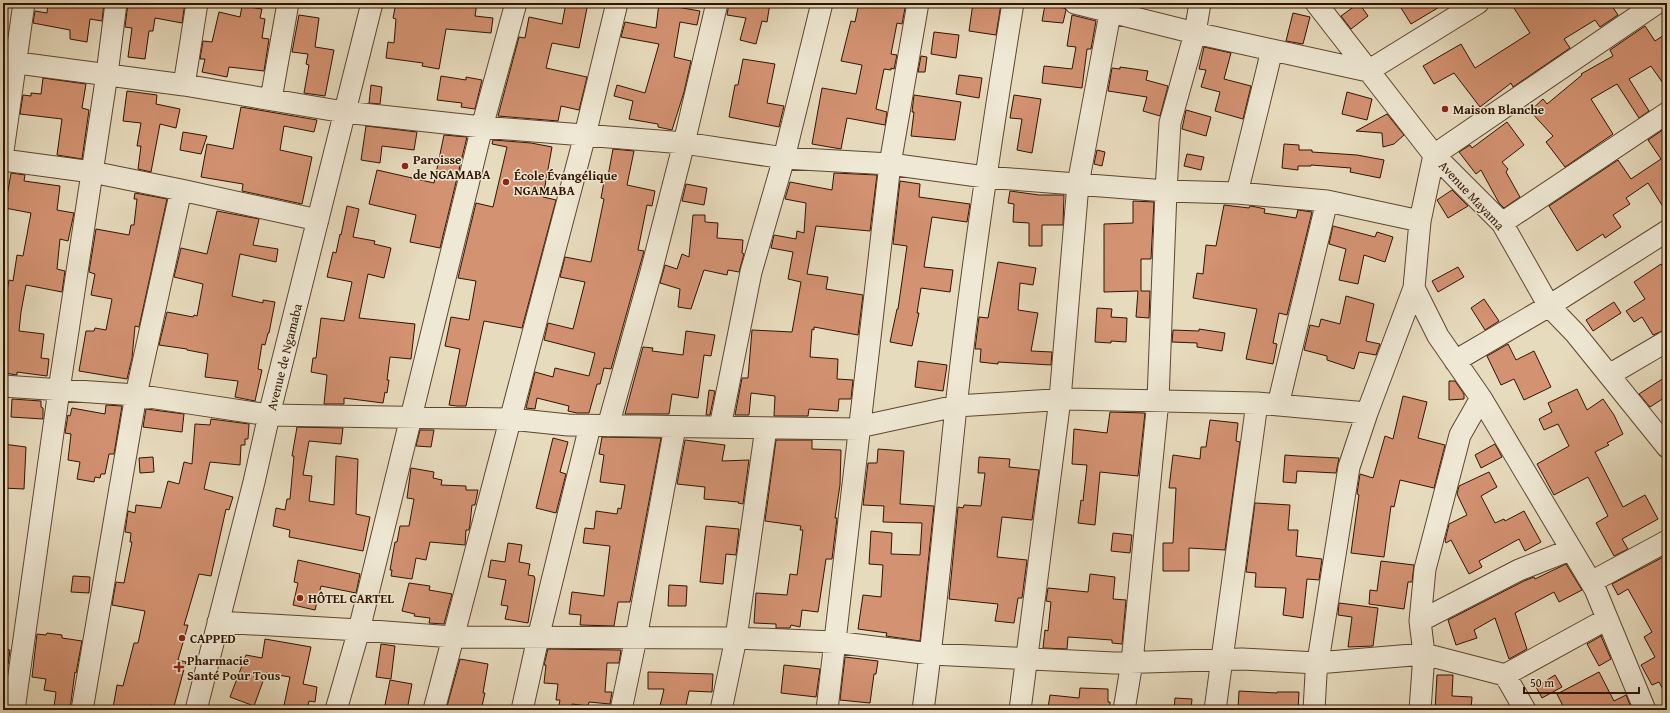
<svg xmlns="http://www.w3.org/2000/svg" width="1670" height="713" viewBox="0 0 1670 713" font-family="'Gentium Book Plus',serif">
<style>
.building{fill:#d39272;stroke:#301400}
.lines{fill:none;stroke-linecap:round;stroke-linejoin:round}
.minor-casing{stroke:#5e462f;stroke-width:23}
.minor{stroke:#efe8d4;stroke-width:21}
.poi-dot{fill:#8f2418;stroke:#efe8d4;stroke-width:1.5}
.labels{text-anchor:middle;stroke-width:3;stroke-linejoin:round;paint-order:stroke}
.poi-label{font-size:13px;font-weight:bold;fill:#301400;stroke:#efe8d4;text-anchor:start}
.street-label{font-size:13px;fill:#301400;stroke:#efe8d4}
</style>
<rect width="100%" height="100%" fill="#e7dbbd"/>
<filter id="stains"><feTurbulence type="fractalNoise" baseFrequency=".005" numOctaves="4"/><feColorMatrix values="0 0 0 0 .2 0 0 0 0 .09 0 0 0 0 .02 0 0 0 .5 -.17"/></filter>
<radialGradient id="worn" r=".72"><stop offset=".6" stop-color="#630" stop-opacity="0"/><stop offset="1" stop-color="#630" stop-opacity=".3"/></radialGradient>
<path class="building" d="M48 3H104L102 21 90 19 87 42 70 39V30L33 23 35 11 47 13Z
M128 3H185L182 23 155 18 153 31H149L145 59 128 57 132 28 125 27Z
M396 3H477L475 16 493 18 491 33 446 29 439 69 422 66 423 63 386 58 388 42 394 43 396 19 393 18Z
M566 3H588L579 48 552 43 546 68 587 77 579 110 561 106 558 121 498 116 519 37 525 38 529 17 562 24Z
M659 3H672L671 6 700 11 697 25 680 22 674 57 691 61 684 92 672 130 658 127V124L629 119 633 101 614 96 617 85 645 93 659 44 621 37 625 22 656 28Z
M729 3H770L767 22 762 21 756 44 740 40 746 18 727 15Z
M859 3H906L902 24 897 23 891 54 897 55 894 69 891 68V70L884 69 876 109 887 112 885 125 847 118 841 149 812 144 822 88 856 94 862 65 841 61 851 21 855 22Z
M973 3 1001 4 996 35 969 31Z
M1359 3 1368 16 1351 29 1341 16Z
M1398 3H1446L1411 24Z
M1522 3H1610L1618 15 1600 27 1595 20 1564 39 1570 48 1513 87 1511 83 1480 107 1454 73 1434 84 1423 66 1461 44 1475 68 1530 33 1514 8Z
M1045 5 1064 8 1066 10 1063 23 1042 21Z
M242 6 262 9 260 18 265 19 262 38 269 39 264 71 229 67 227 77 202 72 205 59H200L203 41 212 42 219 12 240 17Z
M1293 13 1310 17 1303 44 1286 41Z
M299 15 319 18 315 47 334 50 325 96 304 93 309 65 306 64 308 54 292 52Z
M1072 15 1096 21 1091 49H1087L1082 88 1042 83 1044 66 1072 69 1076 47 1067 46Z
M1645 26 1655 41 1667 33V89L1651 66 1629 79 1649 111 1639 118 1617 84 1591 99 1613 134 1565 167 1546 142 1553 136 1530 111 1543 99 1547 104 1582 75 1581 74 1613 56 1610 50Z
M934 32 959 35 956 58 931 54Z
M1204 47 1231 53 1224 79 1251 86 1243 119 1215 111 1220 92 1201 87 1206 70 1199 69Z
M921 56 927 57 925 72H918Z
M743 59 775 64 767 103 784 106 779 127 729 117 735 85H738Z
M1120 67 1148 71 1146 80 1168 86 1160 116 1143 111 1147 97 1108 91 1112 68 1120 69Z
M959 75 982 78 979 98 956 94Z
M441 76 466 80V77L482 80 475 109 461 107 462 103 437 100Z
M43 78 86 84 82 108 89 110 82 159 57 155 62 119 20 114 23 95 31 96V93L41 94Z
M371 85 382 87 380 104 369 103Z
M127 91 157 95 156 104 180 109 176 128 160 124 151 172 138 169 141 146H137L141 123 123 121Z
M1347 92 1372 99 1367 120 1342 114Z
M914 95 961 102 955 140 911 136 914 112H912Z
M1014 95 1041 99 1032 153 1017 150 1022 119 1010 118Z
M241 107 317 120 314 132 284 126 280 150 312 157 302 204 242 191 243 184 201 177 207 144 233 149Z
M1186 110 1211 117 1206 136 1182 129Z
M1387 114 1404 135 1394 144 1383 147 1382 133 1356 131Z
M1507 122 1524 145 1502 162 1508 169 1506 172 1520 197 1504 208 1499 203 1481 170 1476 174 1459 152 1470 145 1472 148Z
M366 126 417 132 414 150 382 146 380 163 361 160Z
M1667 127V213L1648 183 1626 198 1630 204 1613 215 1621 227 1605 238 1603 234 1577 251 1549 206 1618 160 1631 179 1661 159 1648 140Z
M183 132 207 136 201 154 180 150Z
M444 135 467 137 440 248 410 242 416 215 369 204 377 170 434 183Z
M493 140 531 143 552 147 543 197 556 200 522 328 484 321 466 406H457L449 405 460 349 445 346 451 317 469 320 476 281 458 278 476 203 493 207 507 147 492 144Z
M1284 144 1299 145V150H1312V152L1357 155 1384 160 1380 178 1350 172 1351 168 1311 165V166H1298V170L1282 168Z
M613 149 634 151 627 185 655 191 652 206 647 205 638 250 644 251 611 369 604 368 600 384H597L589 413H577L568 411 569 406 537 398 535 409 526 408 535 372 553 377 555 368 589 376 595 353 544 340 548 323 573 329 585 282 560 277 565 257 591 262 604 199 601 198 605 176H608Z
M1097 150 1105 152 1102 166 1094 164Z
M1187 154 1204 157 1201 170 1184 166Z
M11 173 25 175 24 181 60 186 57 210 74 213 68 241 60 239 57 269 65 271 62 292 26 285 21 312 19 331 44 334 41 358 49 359 47 376 17 372V375L5 373 6 367H3V316L9 280 13 281 17 255 23 256 31 213 5 208Z
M834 173 877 175 870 231 816 226 807 274 828 277 826 289 863 295 858 335 814 327V330L812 329 810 357 838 359 837 379 853 380 851 399H839L838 411 809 409 808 416H774L775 396 751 393 749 415H735L742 378H748L752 330 792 332 801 282 788 279 793 252 771 248 774 235 796 239 797 231 804 233 806 203 785 199 790 182 832 190Z
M900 181 920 184 919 197 970 204 967 222 932 217 924 267 953 270 950 292 921 288 917 313H919L912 346 890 342 897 309H898L907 246 893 244Z
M686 184 707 188 704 205 682 201Z
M1452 190 1468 206 1448 218 1437 200Z
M1010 191 1039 195H1064L1063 225H1042V246H1029V223L1013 222 1014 204 1008 203Z
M135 193 167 199 139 327 135 326 132 358 127 379 79 371 86 331H94L95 328 106 330 112 299 91 295 95 274 89 272 96 229 129 235 131 225H134L137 199H134Z
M1133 201 1154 202 1151 259H1141V291H1150L1149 318 1136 317 1138 291 1104 292V224L1133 223Z
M1224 205 1249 208 1250 206 1256 207 1265 209 1264 213 1296 218 1298 210 1312 212 1287 315 1279 313 1273 343 1277 344 1273 364 1246 359 1257 309 1193 298 1197 273 1203 274 1206 245 1216 246Z
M347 206 359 209 353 237 375 241 374 244 391 248 384 278 368 274 359 318 415 324 411 359 390 357 387 380H389L387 393 385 392 383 403 344 398V404H324L327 375 311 372 313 358H316L321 318 344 321 352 282 327 277 333 252 336 253 340 234 341 235Z
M217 211 259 219 253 245 278 249 276 262 240 254 232 296 263 303V300L275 302 269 333H268L265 345 262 344 258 369 262 370 255 401 235 397 238 381 205 377 208 354 187 350V349L159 345 167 312 193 317 194 315 197 316 203 284 174 277 181 248 207 254Z
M693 215H705V222L718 223 717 238 743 240 742 253 744 254 739 272 728 270 727 275 704 270 691 309 678 307 680 289 660 283 665 265 677 269 682 254 689 257Z
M1333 226 1375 237 1377 232 1393 237 1385 262 1364 255 1358 284 1339 280 1346 249 1329 244Z
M998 262 1036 268 1033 285 1020 283 1018 310 1038 313 1031 351 1052 352 1051 365 998 362V364L980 362 981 349H975L979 317 988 318Z
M1661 264 1667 274V329L1653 335 1642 317 1634 322 1626 311 1645 299 1634 282Z
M1458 267 1464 277 1438 292 1432 281Z
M1346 296 1374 304 1366 341 1380 344 1376 355 1359 352 1354 369 1327 360V356L1304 350 1310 325 1319 327 1321 319 1340 324Z
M1484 299 1499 321 1485 330 1471 308Z
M1614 302 1621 313 1593 331 1586 320Z
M1097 308 1112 309 1111 317 1127 318 1126 342 1111 341V343L1095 342Z
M1199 329 1225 333 1222 351 1197 347V343L1172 342 1173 330 1199 331Z
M686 331 715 335 711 356 704 355 698 398 672 394 669 414H625L643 347 653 348 652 351 683 355Z
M1508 344 1516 360 1534 351 1551 387 1524 400 1514 379 1501 385 1487 356Z
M918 361 947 365 943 391 915 387Z
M1667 376V396L1650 407 1639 394Z
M1449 381H1455L1464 394V399L1449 400Z
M1577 389 1587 410 1603 399 1614 415 1623 434 1607 443 1609 445 1595 452 1623 507 1645 495 1658 519 1622 539 1628 549 1614 556 1596 523 1608 516 1588 477 1554 495 1537 464 1569 446 1558 424 1544 430 1539 419 1552 412 1548 403Z
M709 390 715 391 710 415H706Z
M1403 396 1427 402 1418 438 1445 445 1434 488 1400 480 1394 507 1391 506 1384 557 1351 553 1359 495 1357 494 1360 474 1373 478 1385 436 1393 439Z
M12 399 41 401V407L43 408V419L11 417Z
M106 405 122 406 114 454H109L105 474H101L100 478 95 477 94 482 77 479 80 462 68 460 71 434 65 433 68 415 70 416 72 408 105 414Z
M146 409 184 414 182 432 143 427Z
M1110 412 1145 413 1138 476 1100 472 1095 525 1078 523 1081 500 1083 501 1087 465 1072 464 1074 429 1107 433Z
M211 419 249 424 248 439H245V445H241L240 465 210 462 204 489 233 497 229 510 226 509 211 576 199 574 187 615 184 625H188L178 660 186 662 173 710 151 705 149 710H124L113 708 117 685 123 686 134 643H138L145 611 112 605 116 582 124 583 132 542H130L131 533 125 532 128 511 135 513 136 505 161 508 168 481 179 484 184 462 192 464 195 424 210 425Z
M1210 420 1238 423 1236 441 1240 442 1225 550 1189 548V571H1163V543H1173L1176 488H1169L1173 455 1200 459 1201 447H1206Z
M297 427 343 428 341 444 309 441 303 475 312 476 309 501 334 505 336 456 358 459 356 514 370 517 363 551 289 537 290 530 273 526 276 508 285 510 287 499H290L294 456H292Z
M420 430H434L431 447 416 446Z
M602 437 661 438 630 602H618L614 626 580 625 581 615 569 614 572 592 604 596 610 546 583 543 585 528 594 529 596 511 617 514 618 508 621 509 625 485 600 482 604 455 599 454Z
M553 438 568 442 560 472 566 474 556 513 536 508Z
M685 440 725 445 722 461 749 460 743 504 738 503 739 502 704 499 705 487 677 484Z
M776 440H812V449L841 450 840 485 835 518H837L832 559H826L818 612 802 610 800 627 791 625 790 628H776V624L754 623 756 593 787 595 790 574 797 575 803 530H800L801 526 765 521Z
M3 444 26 447 24 489 3 488Z
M1495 444 1502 457 1481 468 1475 455Z
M878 449 904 451 900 504 934 506 920 641 886 636 887 633 858 629 863 595 881 597 883 565 869 564 871 531 892 533 891 554 920 555 922 523 883 522 884 506 863 505 868 463H877Z
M1285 455 1298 456 1339 458 1336 473 1297 471 1296 483 1283 482Z
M153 457 154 472 140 473 139 458Z
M979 457 1010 459 1009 467 1039 470 1032 520 1002 517 997 557 1027 560 1022 598H1018L1014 623 995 621 998 604 949 599 958 507 963 508 964 505 981 506 985 473H978Z
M411 468 434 472 433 478 442 480 441 485 466 486V490H478L475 505H472L470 524 469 530H466L465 545 430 542 426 560 416 558 412 579 391 576 392 570H390L395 542H397L400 526H409L414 499 407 498Z
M1489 472 1497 487 1481 496 1495 523 1504 519 1505 521 1524 511 1541 542 1525 551 1519 539 1479 561 1482 567 1469 574 1451 540 1446 543 1445 541 1449 524 1467 515 1457 494 1459 486Z
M1255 503 1290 505 1288 530H1298L1296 556 1322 559 1319 580 1307 579 1303 618 1283 615 1286 588 1255 587 1256 573 1246 572Z
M706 526 739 529 736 555 726 554 723 584 700 582Z
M1113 533 1132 535 1130 553 1111 551Z
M508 543 522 545 519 562 530 564 528 575 534 576 535 579 528 623 505 619 508 606 501 605 506 580 488 577 491 560 505 562Z
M1667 555V607L1662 610 1667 620V697L1659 682 1652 685 1641 665 1655 657 1644 637 1652 632 1628 589 1618 595 1612 584Z
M298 560 360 574 356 593 321 586 315 610 293 605 298 583 294 582Z
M1381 561 1414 565 1412 582H1408L1404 609 1369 604 1370 590 1377 591Z
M1566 564 1582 590 1559 602 1554 592 1515 613 1527 649 1509 659 1495 618 1474 630 1477 638 1456 645 1448 620 1524 581 1534 577 1535 579Z
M1090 574 1115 577 1113 599 1126 600 1122 644 1112 643V640L1068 637 1067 649 1043 648 1045 630 1048 631 1051 602 1046 601 1048 588 1088 592Z
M73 576 90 577 89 593 71 592Z
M409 583 430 586 429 590 452 594 444 624 429 623 430 618 414 616 415 614 402 611Z
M669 585 687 586 686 606H668Z
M1339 603 1378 608 1373 646 1348 647 1352 617 1338 615Z
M47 633 62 635V638L82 641 76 673 75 672 70 709 54 707 56 692 44 690 46 679 32 677 37 634 46 635Z
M1601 636 1611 659 1599 666 1587 644Z
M265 639 311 647 303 684 317 687 315 702 309 701 307 710H283L290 677 266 673 254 706 230 697 246 655 262 658Z
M381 644 395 646 391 679 376 677Z
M3 649 10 650 8 664 3 663Z
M548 649 621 650 619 663H607L605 692H612L610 704 589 702 588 706 572 704V710H558L560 700H556L558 684 544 683 546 665H544Z
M845 657 878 661 876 674H874L870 703 840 700Z
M460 659 488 664 483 693H485L481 710H446Z
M784 665 820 669 816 697 781 693Z
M648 672 713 674 712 692 689 691 685 710H659L664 689H648Z
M1599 672 1614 701 1626 695 1632 710H1565L1557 694Z
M1437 675H1453L1452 696 1472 697 1471 710H1435Z
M1555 675 1562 687 1542 698 1536 687Z
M390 680 412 684 407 710H384Z
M1080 688 1108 689V702H1110V710H1067L1048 708 1050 695 1079 698Z
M1239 691 1277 693V692H1299L1298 710 1238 709Z
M1175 698 1192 699 1191 710H1174Z"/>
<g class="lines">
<defs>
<path id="minor" d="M1075 3 1195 33 1368 71 1478 3
M1316 3 1434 155 1502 223 1549 306 1575 333 1667 447
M3 61 184 85 344 112 482 127 684 143 784 158 890 164 985 177 1166 191 1237 193 1327 201 1420 221
M184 85 197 3
M271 99 288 3
M3 151 24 3
M3 160 92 172 181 190 318 220
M1237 193 1272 50
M1502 223 1667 113
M1455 361 1549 306 1667 231
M1609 375 1667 341
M3 386 136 395 269 415 511 419 568 425 859 429
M1278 405 1327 201
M608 426 651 272 684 143 717 3
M720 427 751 272 784 158 822 3
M859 427 956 406 1069 399 1257 403 1367 413
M1591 582 1667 541
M1420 621 1519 570 1570 550
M218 622 359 630 453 637 736 638 834 642 931 654 1114 663 1242 659 1317 663 1424 654 1505 675 1607 619
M1505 675 1525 710
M14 710 59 390 107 74 116 3
M82 710 136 395 181 190
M196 710 254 482 269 415 372 3
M336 710 359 630 482 127 516 3
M434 710 585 135 617 3
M522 710 538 638 590 426
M621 710 636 638 675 427
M721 710 736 638 766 428
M827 710 890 164 918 3
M923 710C937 609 945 508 956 407 971 272 991 137 1013 3
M1020 710 1060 399 1078 184 1112 3
M1124 710 1132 662 1158 400 1166 191 1170 123 1195 33 1200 3
M1215 710 1257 403
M1314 710 1316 674 1349 467 1367 413 1414 288
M1420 710 1424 654 1420 621 1425 569 1460 435 1481 398
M1645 710 1595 589 1481 398 1438 336 1414 288 1420 221 1434 155 1657 3"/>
</defs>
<use href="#minor" class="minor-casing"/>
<use href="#minor" class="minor"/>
</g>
<g class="poi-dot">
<circle cx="1445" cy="109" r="4"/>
<circle cx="405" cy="166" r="4"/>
<circle cx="506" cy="182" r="4"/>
<circle cx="300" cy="598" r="4"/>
<circle cx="182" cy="638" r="4"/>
<path d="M177 661h4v4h4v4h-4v4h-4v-4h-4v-4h4z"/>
</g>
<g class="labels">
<g class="poi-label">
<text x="1453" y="114">Maison Blanche</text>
<text x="413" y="164">Paroisse<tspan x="413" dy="15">de NGAMABA</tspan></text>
<text x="514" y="180">École Évangélique<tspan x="514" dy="15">NGAMABA</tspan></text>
<text x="308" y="603">HÔTEL CARTEL</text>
<text x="190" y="643">CAPPED</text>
<text x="187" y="665">Pharmacie<tspan x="187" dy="15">Santé Pour Tous</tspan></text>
</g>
<g class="street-label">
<text transform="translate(1472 195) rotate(47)" y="5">Avenue Mayama</text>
<text transform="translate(284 357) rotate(-76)" y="5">Avenue de Ngamaba</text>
</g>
</g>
<rect width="1670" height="713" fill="none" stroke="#e7dbbd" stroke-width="16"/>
<rect x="4" y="4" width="1662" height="705" fill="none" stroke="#301400" stroke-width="2"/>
<rect x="8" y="8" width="1654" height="697" fill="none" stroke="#301400"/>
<path d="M1524 687v6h115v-6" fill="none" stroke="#301400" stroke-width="2"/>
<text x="1530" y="687" font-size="12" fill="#301400" stroke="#efe8d4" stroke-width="3" paint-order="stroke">50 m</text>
<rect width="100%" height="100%" filter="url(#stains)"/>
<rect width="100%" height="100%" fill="url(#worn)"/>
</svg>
